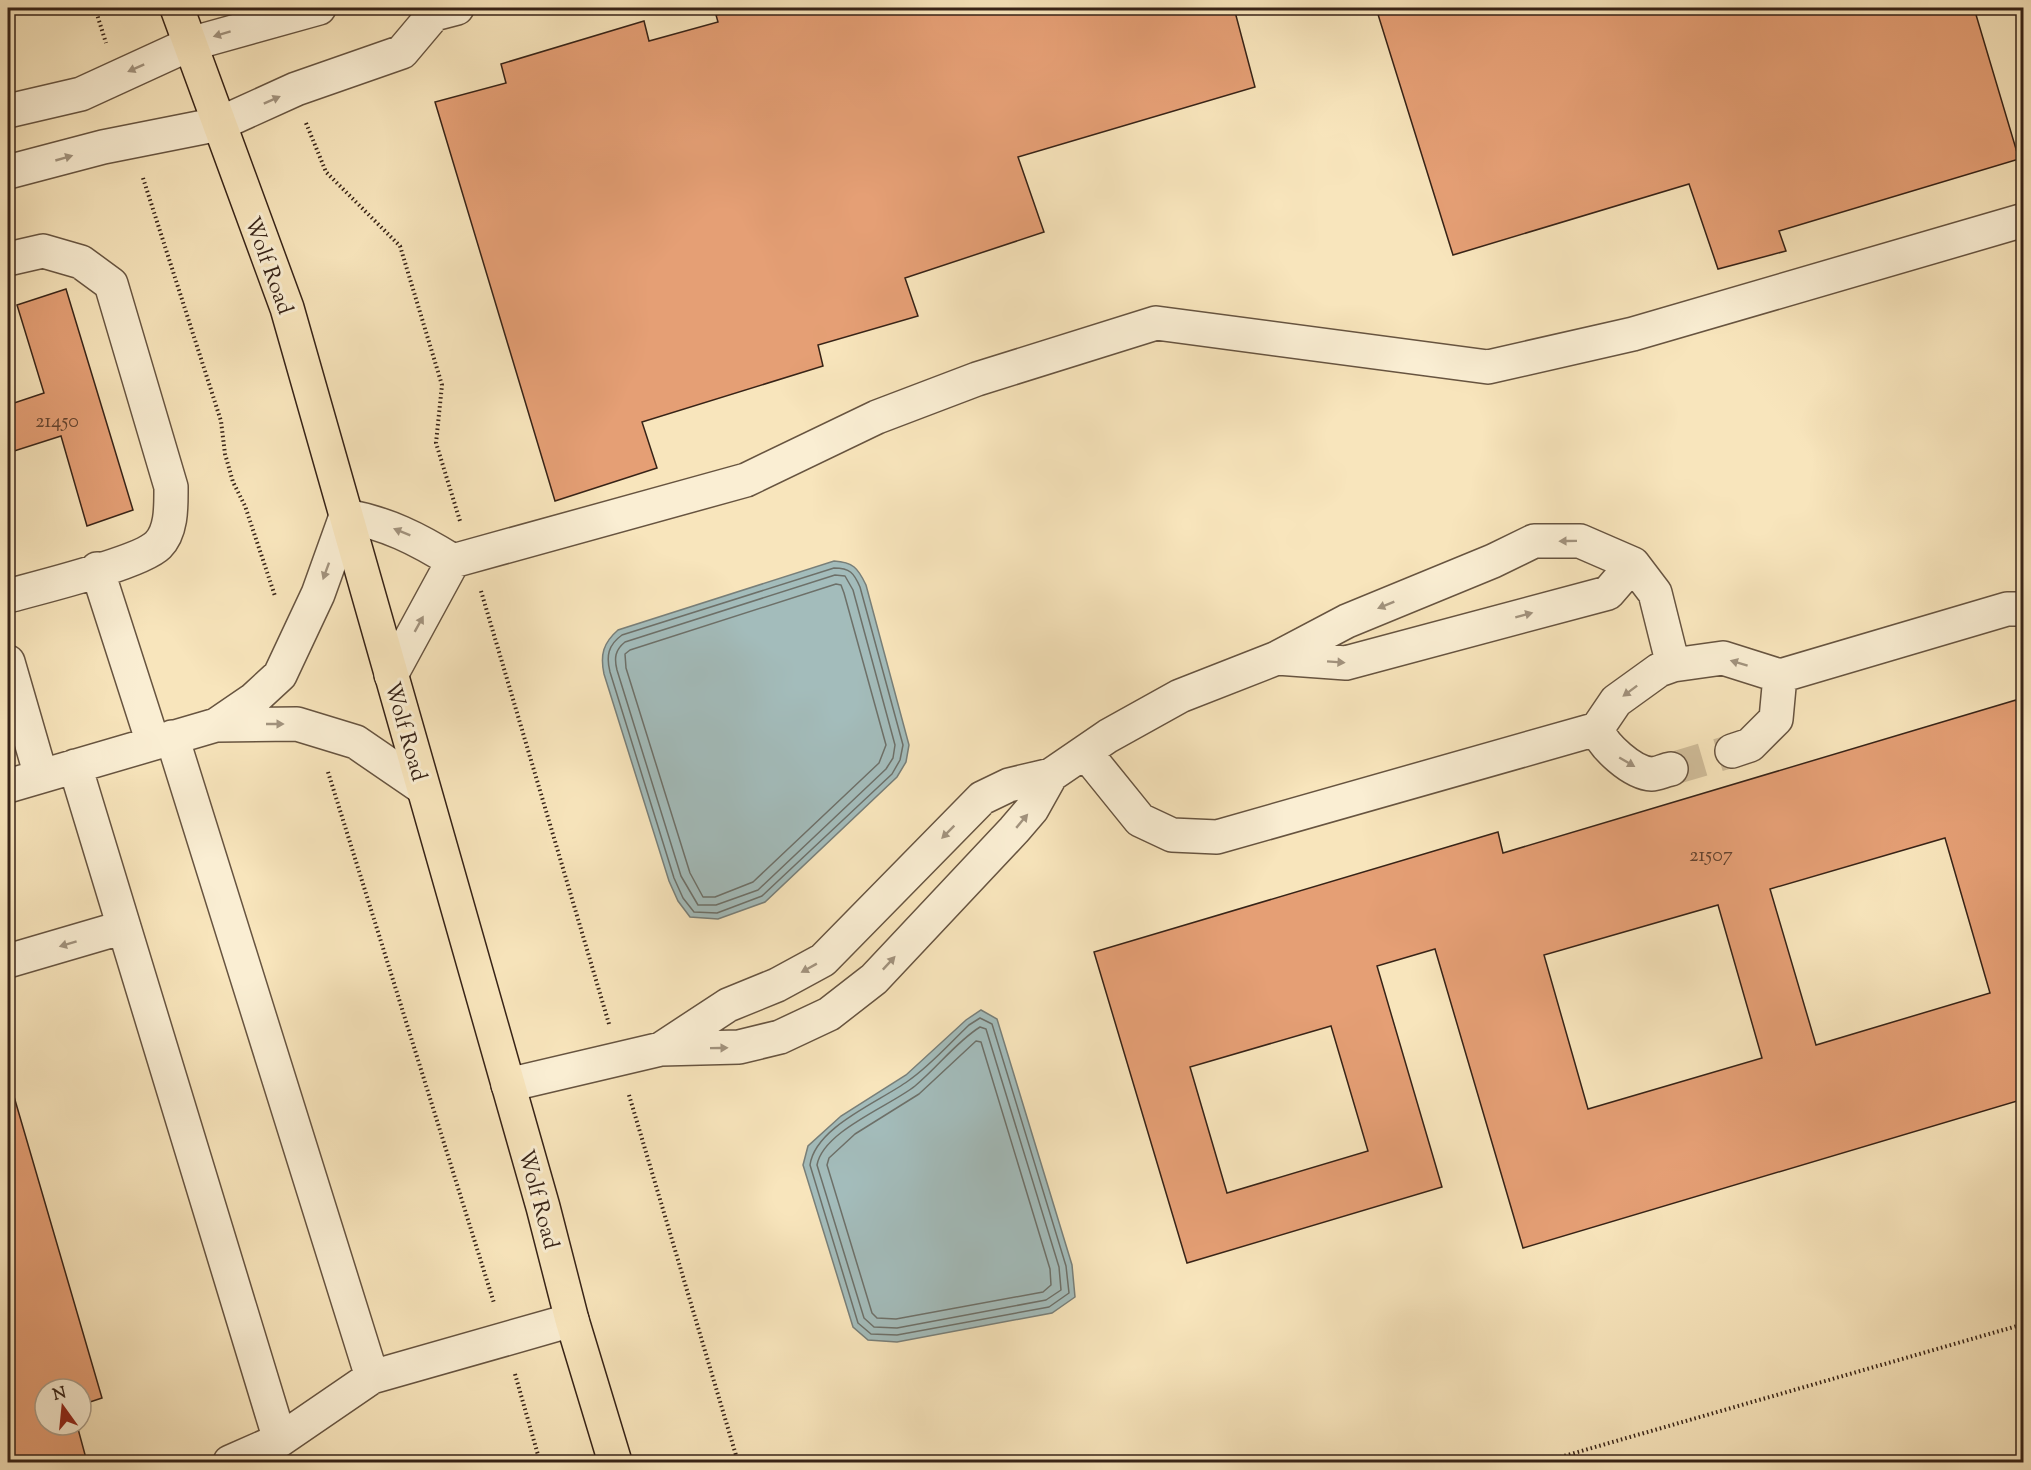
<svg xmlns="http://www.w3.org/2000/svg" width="2031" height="1470" viewBox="0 0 2031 1470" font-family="'Sorts Mill Goudy',serif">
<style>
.water{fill:#a3bcbb;stroke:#787f79;stroke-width:1.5}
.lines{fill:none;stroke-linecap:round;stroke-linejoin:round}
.shore{stroke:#6d7069;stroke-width:1.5}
.building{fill:#e59f75;stroke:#372317;stroke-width:1.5;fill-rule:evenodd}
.minor-tunnel{stroke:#d1be9b;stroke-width:33;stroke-dasharray:33 16;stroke-linecap:butt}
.minor-casing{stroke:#675440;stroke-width:36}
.major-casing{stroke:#372317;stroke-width:36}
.path{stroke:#372317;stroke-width:4;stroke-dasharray:1.5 3;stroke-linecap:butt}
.minor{stroke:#faeed3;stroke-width:33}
.major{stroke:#f8e5bc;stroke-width:33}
.oneway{fill:#a2937e}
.labels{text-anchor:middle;stroke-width:6;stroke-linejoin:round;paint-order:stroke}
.number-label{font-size:20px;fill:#62422e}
.street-label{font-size:22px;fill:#372317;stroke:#faeed3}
</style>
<rect width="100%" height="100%" fill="#f8e5bc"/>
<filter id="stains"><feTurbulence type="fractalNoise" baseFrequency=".00333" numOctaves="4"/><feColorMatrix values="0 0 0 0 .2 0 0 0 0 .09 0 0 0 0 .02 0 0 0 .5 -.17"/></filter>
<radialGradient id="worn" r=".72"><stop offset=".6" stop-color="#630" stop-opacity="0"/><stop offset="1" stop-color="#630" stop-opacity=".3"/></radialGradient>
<path class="water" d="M834 561C853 562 858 568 866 585L909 745 906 762 897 777 765 902 718 919 690 917 678 901 669 881 604 674C600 655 603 643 618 630Z
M981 1010 997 1019 1072 1265 1075 1297 1052 1313 897 1342 868 1340 853 1327 803 1165 808 1146 841 1116 906 1075 966 1020Z"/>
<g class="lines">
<path class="shore" d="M834 568C850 568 854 573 860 587L903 745 900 760 892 774 762 896 717 913 694 912 683 898 674 878 610 672C606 656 608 645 622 635Z
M835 575 845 576 853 590 895 745 893 758 886 769 758 890 716 905H698L681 876 617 670C614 658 615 650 625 642Z
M836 584 841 585 844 593 886 745 879 763 753 882 715 897H703L690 873 626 668 625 654 630 650Z
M980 1018 992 1024 1066 1266 1069 1293 1049 1307 897 1335 871 1334 858 1323 810 1165C815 1127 879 1102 908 1081 930 1066 950 1043 969 1025Z
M980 1027 986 1029 1059 1267 1061 1290 1046 1300 897 1328 874 1327 864 1318 817 1165C823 1131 890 1106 915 1086 938 1067 956 1042 980 1027Z
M976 1041 981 1042 1050 1269 1051 1285 1043 1292 896 1319 877 1318 872 1313 827 1165 829 1158 855 1134 919 1094Z"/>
</g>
<path class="building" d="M728 8H1234L1255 87 1018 157 1044 232 905 278 918 316 818 345 823 366 642 422 657 468 555 501 435 102 506 83 501 64 644 21 649 41 718 22 716 15 729 11Z
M1376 8H1974L2019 159 1779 231 1786 251 1718 269 1689 184 1453 255Z
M66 289 133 510 87 526 61 436 8 453V405L44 393 17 305Z
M2016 700 2024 727V1099L1523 1248 1435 949 1377 966 1442 1187 1187 1263 1094 952 1498 832 1503 853ZM1945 838 1990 993 1816 1045 1770 889ZM1718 905 1762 1058 1588 1109 1544 955ZM1331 1026 1368 1151 1227 1193 1190 1067Z
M8 1076 102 1398 81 1405V1389H45V1425H77L87 1462H8Z"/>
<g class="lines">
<path class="minor-tunnel" d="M1671 769 1732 751"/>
<defs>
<path id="minor" d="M8 111 81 94 190 44 319 8
M8 172 103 147 219 124 296 89 402 52 434 14 457 8
M8 259 43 251 81 262 111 284 171 487C171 506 172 531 158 545 140 563 37 588 8 596
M1633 564 1655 593 1673 665
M97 569 153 743
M8 662 41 776
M391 675 453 561
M1780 676 2007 609H2024
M216 725 254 699 280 675 318 594 346 516C386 523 418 539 453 561L746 480 877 417 977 379 1156 323 1488 367 1633 334 2024 220
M1597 729C1603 746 1632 773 1652 774 1657 774 1665 770 1671 769
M172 737 372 1377 572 1320
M1085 752 1140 820 1172 835 1217 837 1597 729 1616 701 1659 670 1673 665 1723 658 1780 676 1776 719 1750 745 1732 751
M75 766 280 1440
M8 786 216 725 297 724 356 742 423 788
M8 961 124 927
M661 1049 728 1005 777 985 823 960 982 798 1009 785 1051 775 1108 736 1180 696 1277 658 1347 621 1493 561 1534 541H1580L1633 564 1608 593 1346 663 1277 658
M508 1085 661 1049 739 1047 780 1037 829 1014 874 979 1014 830 1032 809 1051 775
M230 1462 280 1440 372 1377"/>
<path id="major" d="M177 8 287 308 543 1207 572 1320 615 1462"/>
</defs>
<use href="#minor" class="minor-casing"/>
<use href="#major" class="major-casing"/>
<path class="path" d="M95 8 106 43
M306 123 326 172 400 246 442 385 436 443 460 521
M143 178 221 421 225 454 233 482 245 506 275 596
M481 591 609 1024
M328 772 494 1303
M629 1095 738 1462
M515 1374 540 1462
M1543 1462 2024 1324"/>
<use href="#minor" class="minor"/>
<use href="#major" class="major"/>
</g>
<defs><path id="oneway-solid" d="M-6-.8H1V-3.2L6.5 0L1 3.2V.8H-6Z" transform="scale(1.5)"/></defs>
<g class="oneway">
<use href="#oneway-solid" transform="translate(222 34) rotate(163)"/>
<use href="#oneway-solid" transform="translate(136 68) rotate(156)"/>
<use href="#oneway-solid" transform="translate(272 100) rotate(-24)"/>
<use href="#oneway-solid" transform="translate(64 158) rotate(-16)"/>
<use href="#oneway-solid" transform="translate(402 532) rotate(-158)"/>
<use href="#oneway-solid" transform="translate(1568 541) rotate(179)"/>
<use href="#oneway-solid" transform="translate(326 571) rotate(110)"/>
<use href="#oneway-solid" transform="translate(1386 605) rotate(158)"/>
<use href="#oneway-solid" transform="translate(1524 615) rotate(-15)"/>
<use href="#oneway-solid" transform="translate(419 624) rotate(-61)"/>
<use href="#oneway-solid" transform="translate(1336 662) rotate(4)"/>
<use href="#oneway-solid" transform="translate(1739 663) rotate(-163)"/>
<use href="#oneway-solid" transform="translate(1630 691) rotate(143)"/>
<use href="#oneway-solid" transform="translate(275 724)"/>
<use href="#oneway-solid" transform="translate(1627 762) rotate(30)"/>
<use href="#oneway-solid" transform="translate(1022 821) rotate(-50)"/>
<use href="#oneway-solid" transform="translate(948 832) rotate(135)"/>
<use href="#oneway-solid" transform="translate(68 944) rotate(163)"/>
<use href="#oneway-solid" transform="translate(889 963) rotate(-47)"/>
<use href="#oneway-solid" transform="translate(809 968) rotate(151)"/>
<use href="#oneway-solid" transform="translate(719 1048) rotate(-1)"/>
</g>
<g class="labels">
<g class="number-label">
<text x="57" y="427">21450</text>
<text x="1711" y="861">21507</text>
</g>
<g class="street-label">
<text transform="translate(270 265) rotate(70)" y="8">Wolf Road</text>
<text transform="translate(407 731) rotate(74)" y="8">Wolf Road</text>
<text transform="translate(540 1199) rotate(75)" y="8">Wolf Road</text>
</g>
</g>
<rect width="2031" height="1470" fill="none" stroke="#f8e5bc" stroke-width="30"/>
<rect x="9" y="9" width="2013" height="1452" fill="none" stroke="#372317" stroke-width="3"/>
<rect x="15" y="15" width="2001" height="1440" fill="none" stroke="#372317" stroke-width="1.5"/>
<g transform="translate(63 1407) rotate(345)"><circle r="28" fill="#faeed3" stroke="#ac9d88" stroke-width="1.5"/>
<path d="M0-4.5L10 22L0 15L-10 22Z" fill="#8f2418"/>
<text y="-9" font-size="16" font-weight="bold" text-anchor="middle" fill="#372317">N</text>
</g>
<rect width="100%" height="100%" filter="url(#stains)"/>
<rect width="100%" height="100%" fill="url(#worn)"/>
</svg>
